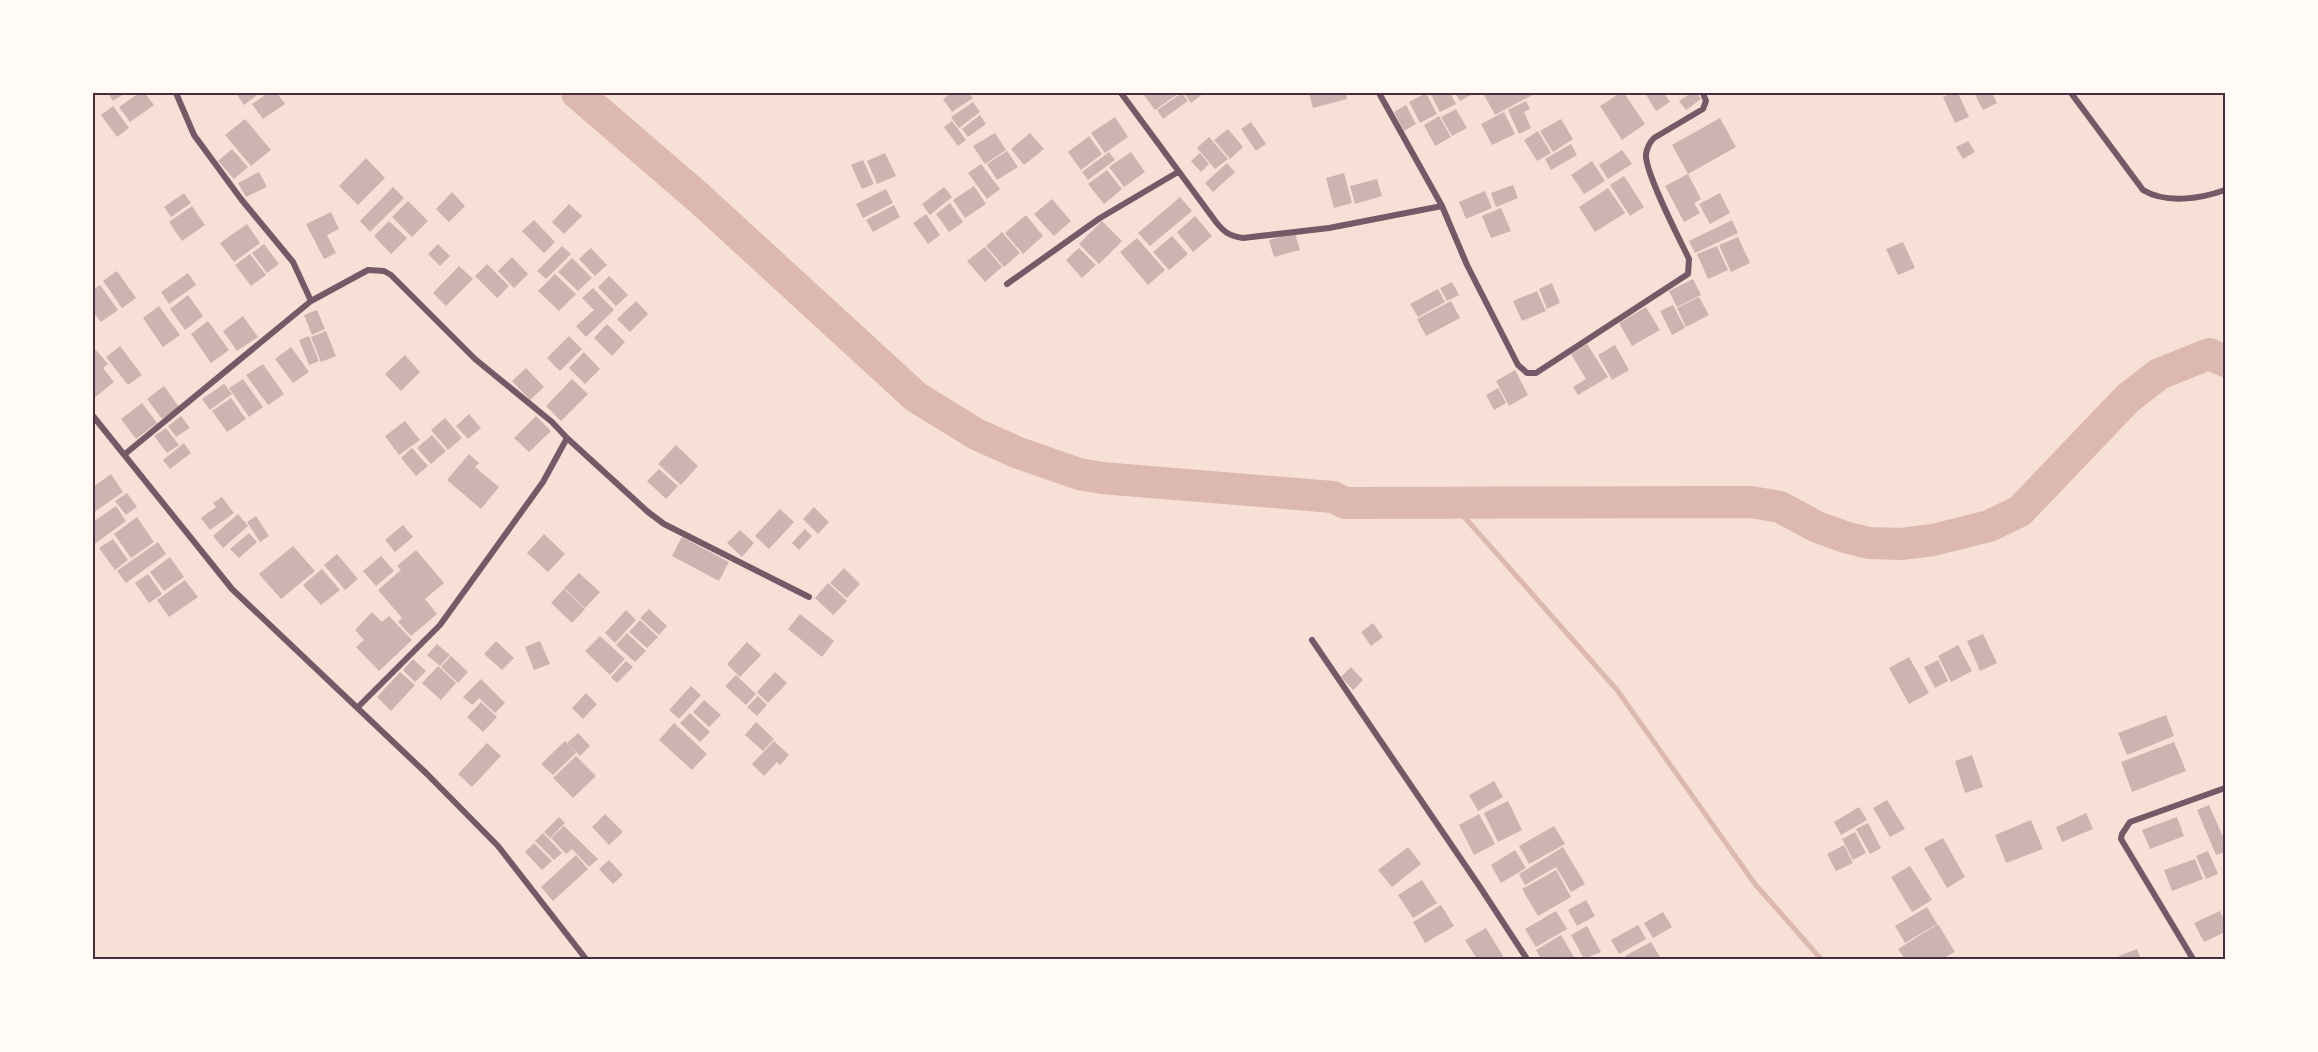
<svg xmlns="http://www.w3.org/2000/svg" width="2318" height="1052" viewBox="0 0 2318 1052" font-family="'Alegreya Sans',sans-serif">
<style>
.lines{fill:none;stroke-linecap:round;stroke-linejoin:round}
.stream{stroke:#dcb8b0;stroke-width:5}
.river{stroke:#dcb8b0;stroke-width:32}
.building{fill:#ccb4b1}
.minor{stroke:#755966;stroke-width:6}
.neatline{fill:none;stroke:#4a2c40;stroke-width:2}
</style>
<rect width="100%" height="100%" fill="#f7e1d7"/>
<g class="lines">
<path class="stream" d="M1452 503 1617 690 1755 884 1821 959"/>
<path class="river" d="M577 93 699 198 916 397 976 434 1016 452 1079 474 1102 478 1333 497 1345 503 1751 502 1780 507 1817 527 1848 538 1869 543 1901 544 1933 540 1989 526 2020 511 2128 398 2159 374 2209 354 2225 361"/>
</g>
<path class="building" d="M108 93H126L113 101Z
M139 93H145L154 105 130 122 119 107Z
M236 93H260L244 105Z
M268 93H277L285 104 263 119 252 104Z
M951 93H969L973 98 952 112 943 99Z
M1147 93H1179L1155 110 1144 95Z
M1182 93 1188 101 1163 119 1157 110Z
M1184 93H1204L1191 103Z
M1309 93H1346L1347 99 1313 108Z
M1426 93 1437 114 1420 123 1409 102Z
M1430 93H1450L1456 104 1440 112Z
M1455 93H1475L1460 101Z
M1483 93H1536L1495 115Z
M1620 93H1624L1645 124 1622 140 1600 106Z
M1645 93H1664L1670 102 1656 111Z
M1691 93H1697L1701 99 1686 110 1679 101Z
M1952 93H1958L1969 117 1955 123 1943 97Z
M1974 93H1992L1997 103 1983 110Z
M1526 101 1530 109 1524 112 1531 128 1519 134 1508 110Z
M973 102 980 112 959 128 951 117Z
M1406 105 1416 124 1404 131 1394 112Z
M113 106 129 128 117 137 101 115Z
M1456 109 1467 128 1452 136 1441 117Z
M1504 112 1515 134 1492 145 1481 124Z
M980 115 986 124 968 137 962 129Z
M1439 116 1451 137 1435 146 1424 125Z
M1115 117 1128 137 1105 153 1091 133Z
M1720 118 1736 147 1688 174 1672 145Z
M245 119 271 150 251 166 225 135Z
M1561 119 1573 139 1553 152 1540 131Z
M952 121 966 140 958 146 944 127Z
M1251 122 1266 144 1256 151 1241 129Z
M1228 129 1243 147 1230 159 1214 140Z
M1538 131 1551 153 1537 161 1524 140Z
M995 133 1006 150 985 164 973 146Z
M1030 133 1044 149 1024 165 1011 149Z
M1089 136 1102 154 1081 170 1068 152Z
M1209 137 1228 159 1215 169 1197 148Z
M1968 141 1975 152 1963 159 1956 147Z
M1571 144 1577 155 1551 170 1545 159Z
M232 149 248 167 234 179 218 161Z
M1622 150 1632 164 1608 179 1599 165Z
M1007 151 1018 167 997 180 987 164Z
M1109 152 1115 160 1088 180 1082 172Z
M1131 152 1145 172 1124 187 1109 167Z
M885 153 896 176 877 184 867 161Z
M1200 153 1209 164 1201 172 1191 161Z
M366 158 385 178 358 205 339 186Z
M863 160 874 184 862 189 851 165Z
M1592 161 1605 181 1584 194 1571 175Z
M1227 163 1235 172 1213 192 1205 183Z
M981 164 1000 189 987 199 968 173Z
M1107 170 1122 189 1104 204 1088 184Z
M259 172 267 187 246 197 238 183Z
M1344 173 1352 203 1334 208 1326 178Z
M1688 174 1701 199 1694 203 1700 213 1684 222 1665 186Z
M1624 176 1644 207 1630 216 1610 185Z
M1377 179 1382 196 1355 204 1350 186Z
M1513 185 1518 198 1496 207 1491 193Z
M974 186 986 204 965 218 953 200Z
M393 187 404 198 370 232 360 221Z
M944 187 952 197 930 215 922 204Z
M1608 188 1625 213 1595 232 1579 207Z
M886 189 893 203 863 218 856 204Z
M1485 191 1492 208 1466 219 1459 202Z
M452 192 465 206 449 222 436 209Z
M184 193 191 203 171 217 164 207Z
M1720 193 1730 213 1710 224 1699 204Z
M1180 197 1192 211 1150 246 1138 233Z
M1052 199 1071 221 1054 236 1034 214Z
M408 201 428 221 412 237 392 217Z
M950 203 963 222 949 232 936 214Z
M569 204 582 216 564 234 552 222Z
M894 205 900 217 873 232 866 220Z
M192 206 205 225 182 241 169 222Z
M1501 208 1511 231 1491 238 1482 216Z
M331 212 339 229 327 235 336 253 324 259 306 224Z
M926 214 940 235 928 244 913 223Z
M1026 215 1043 236 1023 254 1005 233Z
M1195 216 1212 236 1193 252 1177 232Z
M534 220 555 242 544 253 522 231Z
M1732 220 1738 233 1695 253 1689 241Z
M389 221 407 238 391 254 374 236Z
M1102 221 1122 241 1099 264 1079 244Z
M247 224 260 243 234 262 220 243Z
M1002 232 1020 253 1004 267 986 246Z
M1295 233 1300 250 1274 257 1269 240Z
M1172 236 1188 254 1169 270 1153 252Z
M1738 237 1750 263 1731 272 1719 245Z
M1137 238 1165 270 1148 285 1120 252Z
M1903 242 1915 268 1898 275 1886 249Z
M264 244 279 264 267 273 252 253Z
M438 244 450 256 440 266 428 254Z
M562 246 571 254 546 279 537 271Z
M1717 246 1728 270 1708 279 1697 254Z
M985 247 1002 267 985 282 967 261Z
M591 248 607 265 595 276 579 259Z
M1079 248 1096 265 1082 278 1066 260Z
M250 254 266 275 251 286 235 265Z
M512 257 528 274 514 288 498 271Z
M572 258 592 278 578 291 558 272Z
M487 264 509 286 497 298 475 276Z
M459 266 473 279 446 306 433 293Z
M117 271 136 298 122 308 103 281Z
M188 273 196 285 169 304 161 292Z
M555 274 576 294 559 311 538 291Z
M609 276 628 295 616 306 598 287Z
M1693 279 1701 295 1677 307 1669 291Z
M1452 282 1459 295 1447 301 1440 288Z
M1552 283 1560 303 1547 309 1539 289Z
M100 285 118 310 101 322 93 312V290Z
M593 288 614 310 586 337 576 326 594 310 582 298Z
M1438 289 1445 302 1418 317 1410 304Z
M1537 291 1546 311 1522 321 1513 301Z
M188 295 203 316 185 330 170 309Z
M1699 297 1709 315 1686 327 1677 308Z
M636 301 648 314 630 332 617 319Z
M1451 301 1460 318 1426 336 1417 319Z
M1673 305 1685 328 1672 335 1660 311Z
M159 306 180 335 163 347 143 318Z
M1646 307 1660 330 1632 346 1619 323Z
M317 310 325 329 312 335 304 315Z
M243 316 258 337 237 351 223 331Z
M208 321 229 350 211 363 191 334Z
M607 324 625 342 612 356 594 338Z
M326 331 336 356 321 362 311 337Z
M309 336 319 361 309 365 299 340Z
M569 336 582 349 560 371 547 358Z
M1587 344 1608 377 1578 395 1573 387 1586 379 1571 354Z
M1615 345 1629 370 1612 380 1598 355Z
M120 346 142 375 128 385 106 357Z
M291 347 309 372 293 383 275 359Z
M96 350 108 364 103 368 114 382 93 399V353Z
M584 352 600 369 585 384 569 368Z
M405 355 420 372 401 391 385 374Z
M263 364 284 394 268 405 246 375Z
M526 368 544 387 530 400 512 381Z
M1515 370 1528 395 1509 406 1496 381Z
M243 379 263 407 249 417 229 388Z
M572 379 588 394 561 421 546 406Z
M224 384 232 394 210 410 202 399Z
M164 386 179 407 162 419 147 399Z
M1498 388 1506 403 1494 410 1486 395Z
M231 398 246 419 227 432 212 411Z
M142 403 157 423 136 439 121 419Z
M469 414 481 428 468 439 456 426Z
M181 416 190 428 176 437 168 426Z
M536 416 551 431 529 452 514 438Z
M445 418 462 438 448 450 431 430Z
M405 421 420 440 399 455 385 436Z
M166 428 179 445 167 453 154 436Z
M432 435 446 451 431 464 417 448Z
M184 443 191 453 170 469 163 460Z
M676 445 698 466 681 485 658 464Z
M412 448 428 466 416 476 401 458Z
M469 454 479 463 475 467 499 487 481 509 447 480Z
M659 469 678 486 666 499 647 481Z
M111 474 123 492 93 513V487Z
M127 493 137 507 126 515 115 501Z
M222 497 234 513 210 530 201 518 216 507 213 503Z
M116 506 126 521 93 545V522Z
M814 507 829 522 818 534 803 519Z
M780 509 794 522 769 549 755 536Z
M238 514 248 526 223 548 213 536Z
M256 516 269 536 260 542 247 522Z
M137 517 154 542 131 558 114 534Z
M403 525 413 537 395 552 385 540Z
M805 529 812 536 799 550 792 543Z
M740 530 754 543 742 557 727 543Z
M249 533 257 542 239 558 230 549Z
M544 534 565 554 548 572 527 553Z
M682 537 729 562 719 581 672 556Z
M113 539 128 560 115 570 99 548Z
M158 542 166 554 126 583 117 571Z
M293 546 315 571 281 599 259 574Z
M416 550 444 583 425 599 437 614 411 636 398 622 402 618 378 590 401 570 397 566Z
M337 554 358 579 345 590 324 565Z
M381 556 394 571 376 586 363 571Z
M170 557 184 577 164 591 150 572Z
M844 568 860 584 847 598 830 583Z
M322 569 340 590 321 605 303 585Z
M579 573 600 592 585 608 564 588Z
M148 574 162 594 149 603 135 583Z
M185 580 198 597 169 617 157 600Z
M828 583 847 601 833 615 815 598Z
M564 589 585 609 572 623 551 603Z
M649 609 667 626 659 635 640 618Z
M626 610 636 620 615 643 605 633Z
M372 612 382 622 389 616 412 640 379 671 356 647 364 640 355 630Z
M800 614 834 641 822 657 788 629Z
M640 620 658 637 647 648 629 632Z
M1373 623 1383 637 1371 646 1361 632Z
M627 633 646 651 635 662 616 645Z
M1983 634 1997 663 1980 671 1967 641Z
M600 636 625 659 610 675 585 651Z
M496 641 514 658 502 670 484 654Z
M540 641 550 664 534 670 525 647Z
M747 642 761 655 740 677 727 664Z
M437 644 450 655 440 666 427 655Z
M1958 645 1972 671 1951 682 1938 656Z
M451 656 468 672 458 683 441 667Z
M1909 657 1929 693 1909 704 1889 668Z
M413 659 426 671 415 682 403 670Z
M1938 660 1948 681 1935 688 1924 667Z
M626 661 633 667 617 683 611 677Z
M438 666 456 683 441 700 422 683Z
M1351 667 1363 680 1353 690 1341 677Z
M400 672 415 685 391 711 377 697Z
M775 672 787 683 768 703 757 692Z
M736 675 756 694 746 705 725 686Z
M481 679 505 703 495 713 479 698 472 705 463 697Z
M691 686 701 695 679 719 669 710Z
M586 693 597 704 583 719 572 708Z
M758 696 767 705 757 716 747 707Z
M704 700 721 715 709 727 693 712Z
M481 702 497 717 483 732 467 717Z
M690 713 710 732 700 742 680 723Z
M2166 715 2174 736 2127 755 2118 733Z
M756 722 774 739 763 751 745 735Z
M674 723 707 754 692 770 659 740Z
M578 733 590 746 580 756 567 743Z
M565 741 576 753 553 775 541 764Z
M774 741 789 755 780 765 777 762 764 776 752 764Z
M2174 742 2186 771 2132 792 2121 762Z
M487 743 501 756 472 787 458 774Z
M1972 755 1983 787 1965 793 1955 761Z
M576 756 596 776 573 798 553 778Z
M1494 781 1503 797 1478 811 1469 795Z
M1887 800 1905 829 1890 837 1873 808Z
M1508 801 1522 830 1498 842 1484 813Z
M2209 805 2225 841V852L2216 855 2197 810Z
M1859 807 1867 820 1841 835 1834 822Z
M2086 813 2093 829 2062 842 2056 827Z
M605 814 623 832 609 845 592 827Z
M1479 814 1495 844 1474 855 1459 825Z
M559 817 565 823 550 838 544 832Z
M2177 817 2184 836 2150 849 2142 830Z
M2031 820 2043 849 2006 863 1995 835Z
M1868 823 1881 848 1870 854 1856 829Z
M564 826 598 859 589 867 572 849 566 854 551 838Z
M1554 826 1565 844 1529 864 1519 846Z
M1855 832 1866 853 1853 860 1842 839Z
M543 833 562 853 554 860 535 841Z
M1943 838 1965 877 1947 888 1924 848Z
M534 843 552 861 542 870 525 852Z
M1844 845 1853 863 1836 871 1827 854Z
M1408 847 1421 864 1392 887 1378 870Z
M1563 847 1585 884 1571 892 1556 867 1525 885 1519 874Z
M1515 850 1526 868 1501 883 1491 865Z
M2208 851 2218 874 2206 879 2196 856Z
M576 855 588 869 553 901 541 887Z
M2195 859 2203 879 2172 891 2164 870Z
M609 860 623 875 613 884 599 869Z
M1910 866 1932 900 1912 912 1891 877Z
M1556 870 1571 897 1538 916 1522 889Z
M1422 880 1437 903 1413 918 1398 895Z
M1586 900 1595 916 1577 926 1568 910Z
M1441 905 1454 926 1425 943 1413 922Z
M1927 907 1937 924 1905 943 1895 926Z
M1556 911 1567 929 1536 947 1525 929Z
M2220 911 2225 922V932L2204 942 2194 923Z
M1663 912 1672 927 1653 938 1644 923Z
M1938 924 1955 952 1942 959H1905L1898 949Z
M1638 925 1646 939 1619 954 1611 940Z
M1587 926 1601 952 1584 959 1571 935Z
M1486 928 1503 956 1497 959H1477L1465 940Z
M1561 935 1575 959H1541L1536 950Z
M1651 942 1661 959H1626L1625 956Z
M2137 949 2141 959H2120L2119 956Z"/>
<g class="lines">
<path class="minor" d="M176 93 194 135 241 199 293 262 311 301
M1121 93 1216 222C1224 232 1229 236 1243 238L1329 228 1442 206
M1379 93 1442 206 1467 265 1518 365 1527 373H1536L1688 274 1689 259C1680 240 1644 171 1646 154 1647 148 1650 142 1654 138L1703 109 1706 101 1703 93
M2071 93 2143 190C2166 204 2200 199 2225 190
M1007 284 1100 218 1178 172
M93 416 232 589 427 774 498 846 586 959
M567 438 648 512 664 524 809 597
M125 454 311 301 368 270 384 271 391 275 475 359 552 422 567 438 543 482 440 625 358 707
M1312 640 1480 887 1527 959
M2193 959 2121 839 2122 834 2130 822 2225 788"/>
</g>
<rect width="2318" height="1052" fill="none" stroke="#fffaf5" stroke-width="189"/>
<rect x="94" y="94" width="2130" height="864" class="neatline"/>
</svg>
